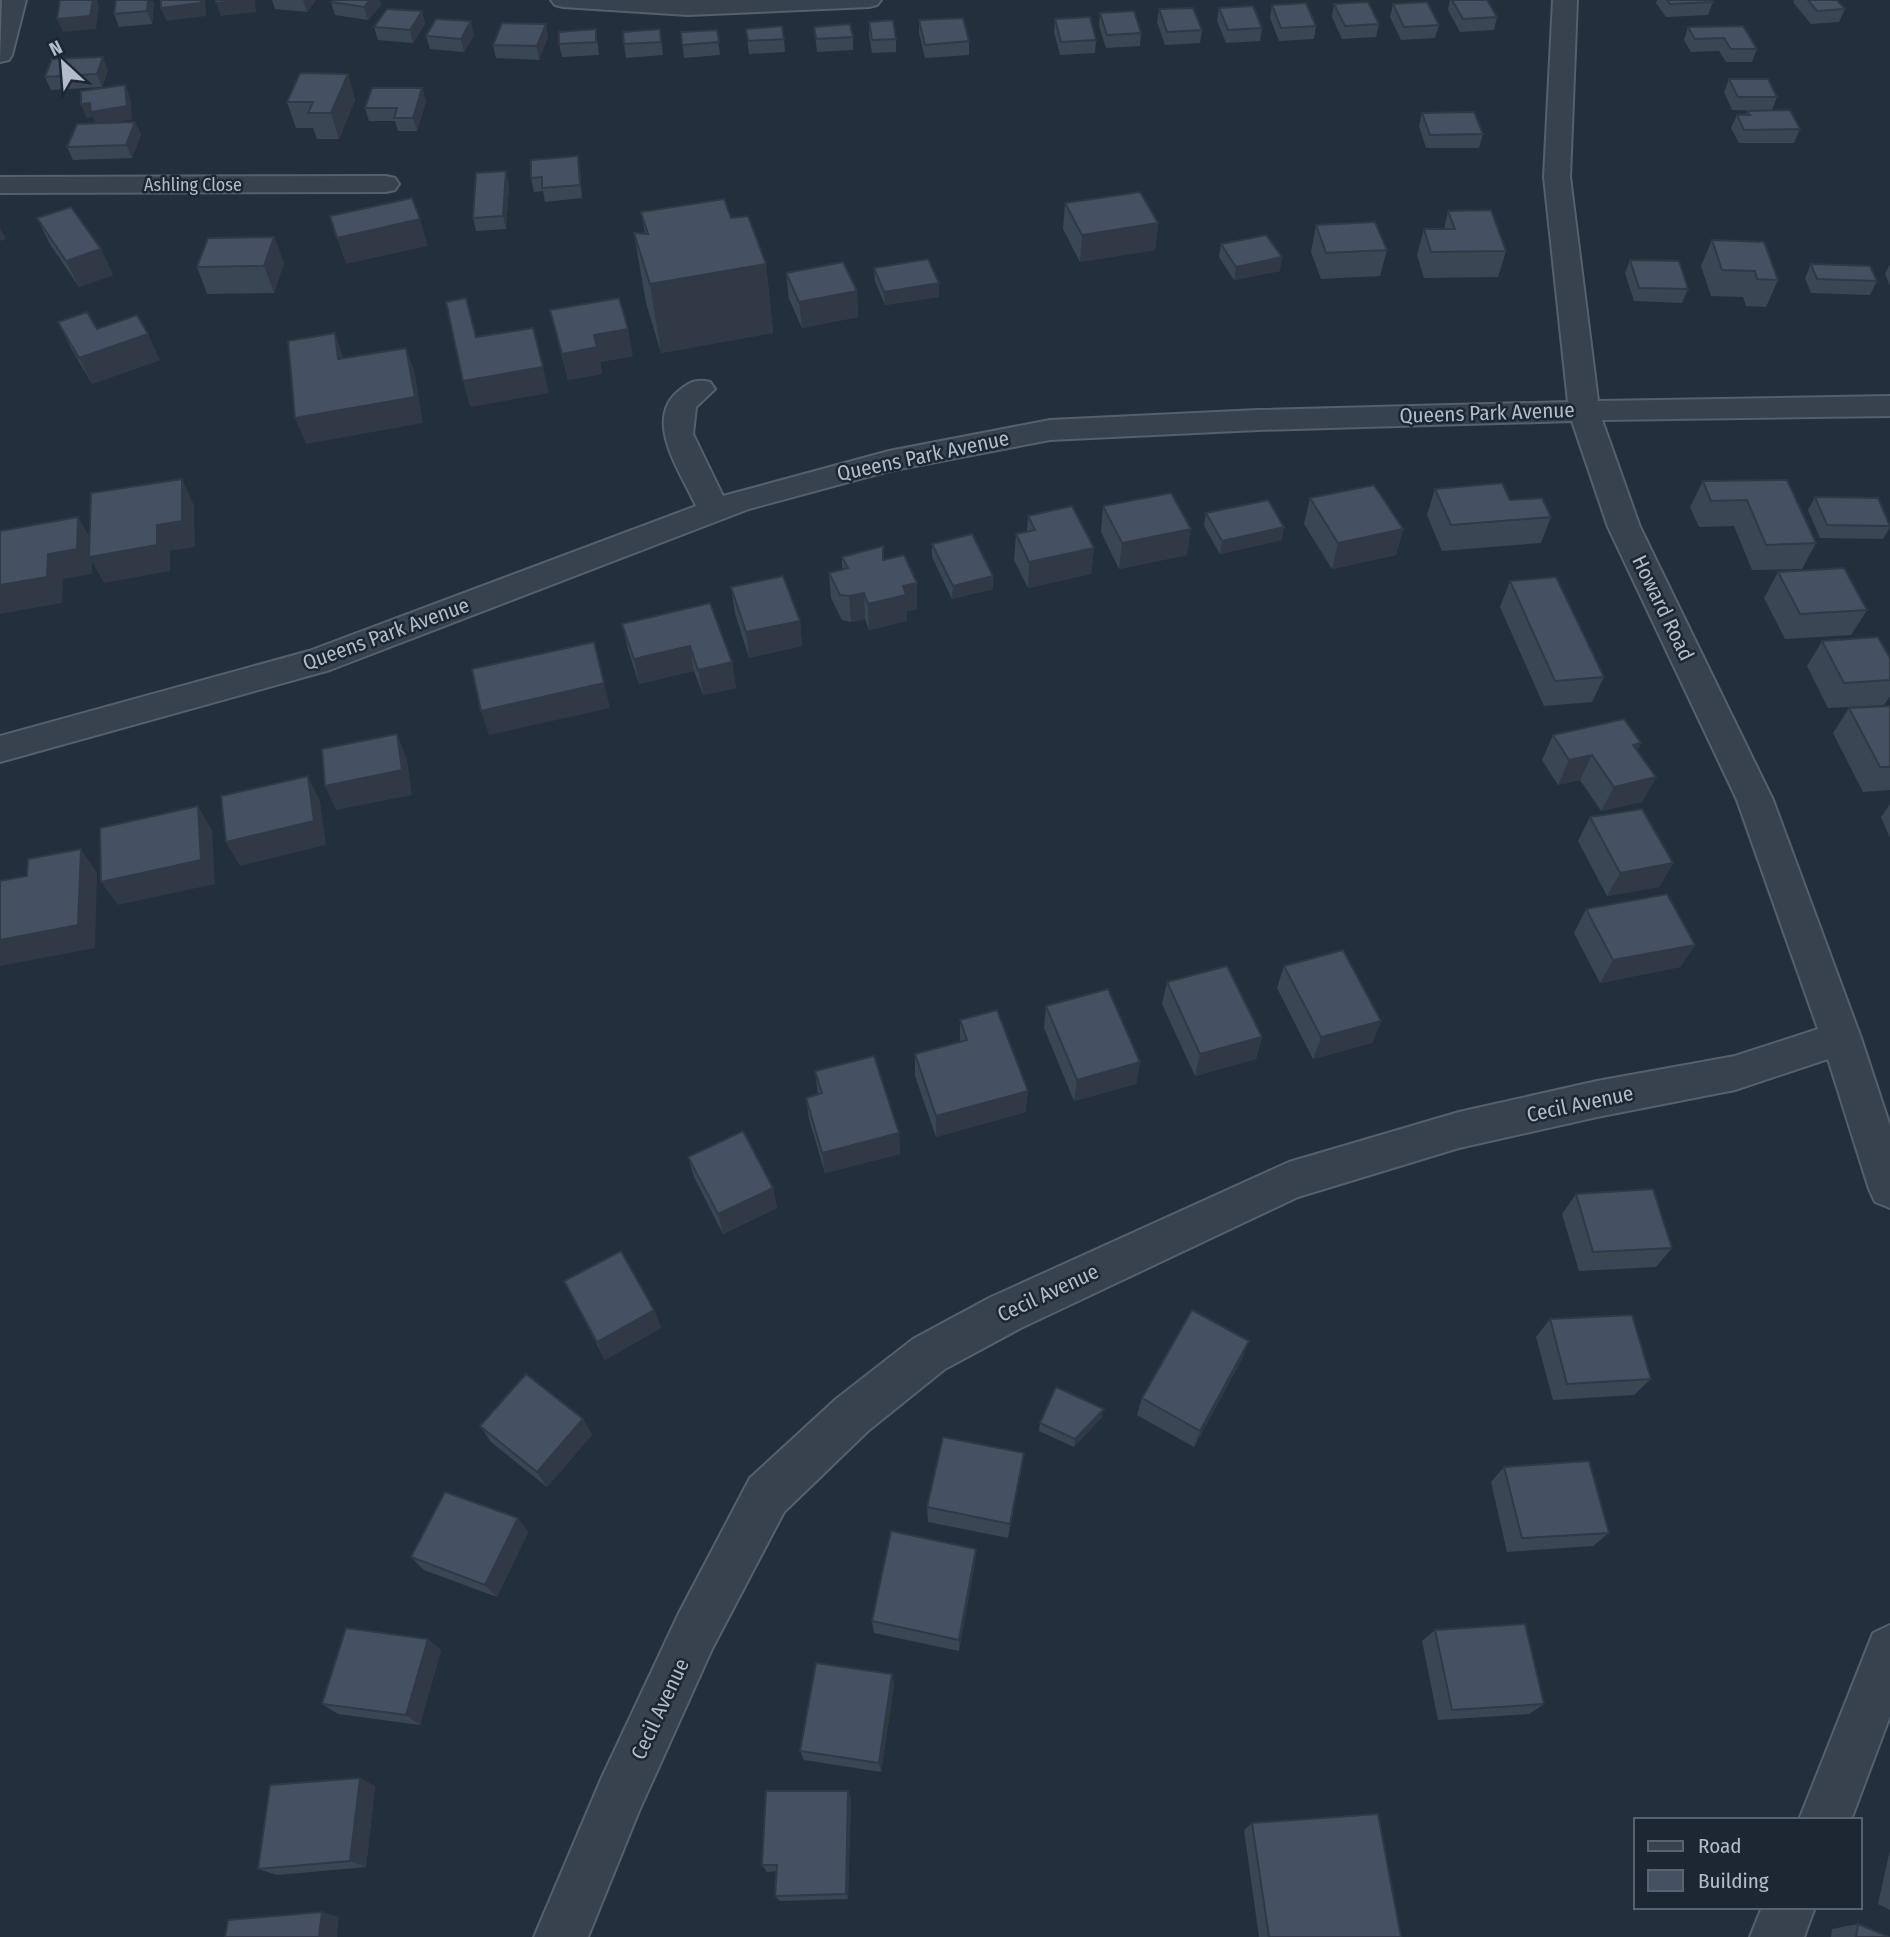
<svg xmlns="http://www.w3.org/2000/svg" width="1890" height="1937" viewBox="0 0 1890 1937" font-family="'Fira Sans Condensed',sans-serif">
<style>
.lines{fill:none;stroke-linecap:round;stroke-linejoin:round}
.minor-casing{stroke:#565f6c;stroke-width:4}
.minor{fill:#38414e;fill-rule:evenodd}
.wall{fill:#3b4654}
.shaded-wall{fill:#303945}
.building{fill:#455162;stroke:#303945;stroke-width:2}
.labels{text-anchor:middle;stroke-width:5;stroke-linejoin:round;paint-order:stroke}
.far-street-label{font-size:18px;fill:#b4bcc9;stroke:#1d2633}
.street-label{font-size:21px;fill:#b4bcc9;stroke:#1d2633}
</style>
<rect width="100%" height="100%" fill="#242f3e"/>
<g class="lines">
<defs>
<path id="minor" d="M2 0H26L12 55 9 60 0 62Z
M551 0H881L877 5 869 7 688 15 563 7 555 5Z
M1553 0H1577L1570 177 1598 401 1890 396V416L1602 420 1640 527 1773 800 1861 1038 1890 1126V1208L1875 1202 1869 1189 1828 1059 1735 1090 1597 1117 1459 1148 1298 1197 1021 1328 945 1369 868 1431 784 1512 712 1649 639 1811 588 1937H534L602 1777 678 1615 750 1478 836 1399 913 1339 989 1298 1289 1162 1459 1112 1597 1081 1735 1056 1818 1029 1737 800 1608 527 1572 421 1258 430 1050 440 889 471 749 509 330 670 0 762V736L309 651 696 506C681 472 641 418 681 389 691 381 698 379 710 382L715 389 696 407 693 434 723 496 889 451 1050 420 1258 410 1568 402 1544 177Z
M386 176 395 178 399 184 395 190 386 192 0 193V177Z
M1890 1625V1716L1851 1820H1799L1873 1633Z
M1762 1907H1815L1804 1937H1750Z"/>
</defs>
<use href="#minor" class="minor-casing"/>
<use href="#minor" class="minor"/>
</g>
<path class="wall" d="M272 0H316L307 12 275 9Z
M1450 0H1487L1497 17 1494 30 1460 32 1448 10Z
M1657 0H1711L1713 2 1708 15 1666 17 1656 3Z
M1794 0H1837L1845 9 1839 22 1811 24 1793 2Z
M154 1 152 24 119 27 114 14Z
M331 2 381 5 368 20 335 15Z
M1334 4 1379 24 1376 37 1342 39 1332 17Z
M1393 4 1439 25 1435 38 1401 40 1390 17Z
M1272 5 1316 26 1314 39 1279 41 1270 18Z
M1219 8 1262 28 1260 41 1226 43 1217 21Z
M1159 9 1202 30 1200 43 1165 45 1157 22Z
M422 11 425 24 413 43 378 40 374 27Z
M1100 13 1141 33 1140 46 1106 48 1099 26Z
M1055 19 1096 40 1095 53 1060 55 1054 32Z
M919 20 969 41V55L925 58 919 33Z
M869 22 896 39V52L872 53 869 35Z
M546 24 548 37 539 60 496 58 493 45Z
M814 27 853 37V50L817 52Z
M1688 27 1757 49 1752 62H1726L1719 51 1691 52 1684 40Z
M596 29 599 55 562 57 559 44Z
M660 29 663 55 626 58 624 44Z
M746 29 784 39 785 52 749 54Z
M717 30 720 55 684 58 681 32Z
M474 35 464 52 430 49 426 36Z
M108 70 102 87 51 90 45 77Z
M348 74 355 100 339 139H317L313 128H296L287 102Z
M1729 79 1777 97 1772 110 1800 129 1794 143H1739L1731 128 1737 115H1746L1747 111H1771L1732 110 1724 92Z
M125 85 130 98 132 119 109 123 135 122 141 135 132 158 73 160 67 147 96 123 93 116 87 118 81 104Z
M422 88 426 101 417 131H398L395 121H369L365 108Z
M1422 113 1483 134 1479 148H1426L1419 126Z
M580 169 582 198 545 202 543 191 534 192 531 178Z
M509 185 506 229 476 231 473 218Z
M1065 203 1158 223 1155 250 1080 262 1063 229Z
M1448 211 1506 251 1498 277 1424 278 1417 255 1424 229H1444Z
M641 212 731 218 766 264 773 333 661 353 646 303 634 233 645 234Z
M37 218 101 249 113 275 79 287 50 244Z
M1316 225 1387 250 1380 276 1321 279 1311 252Z
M274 237 284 263 274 293 207 294 197 267Z
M1712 240 1778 280 1766 307 1746 306 1743 297 1711 296 1701 266Z
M1221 244 1280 271 1234 280 1219 257Z
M1630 260 1688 289 1682 303 1634 301 1625 273Z
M1811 264 1877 281 1870 295 1811 293 1805 278Z
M1890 264V286L1885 274Z
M874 268 939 297 885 305 875 281Z
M786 273 857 291 858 317 802 328 789 299Z
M550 310 633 356 600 362 602 374 568 380Z
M58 322 97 329 160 360 92 384 71 348Z
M1787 480 1816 543 1802 569 1752 570 1734 526 1699 527 1690 507 1703 481Z
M1435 489 1510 500 1551 517 1541 543 1442 551 1427 515Z
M1815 497 1890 524V527L1883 539 1820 538 1808 510Z
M1310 498 1403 529 1396 555 1332 569 1304 524Z
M1103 506 1187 555 1119 569 1101 532Z
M1206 513 1282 540 1220 554 1204 526Z
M1028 516 1094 548 1091 574 1028 588 1014 560 1016 534 1027 531Z
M932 544 993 576V589L952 599 932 557Z
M842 557 883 560 917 583V609L907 611V621L869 630 865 619 851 622 842 620 831 598 829 573 842 569Z
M1778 572 1867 610 1851 635 1785 639 1764 598Z
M1510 581 1604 677 1592 702 1544 706 1500 607Z
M731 587 800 621 802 646 749 658 735 613Z
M622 624 732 662 736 688 703 695 694 671 639 684 628 649Z
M1822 641 1890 658V696L1884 705 1828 708 1807 666Z
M1890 706V790L1863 792 1833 733 1849 708Z
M1553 735 1641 743 1637 750 1656 777 1642 802 1601 811 1580 780 1558 785 1542 760Z
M1890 804V838L1881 817Z
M1590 817 1673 863 1659 887 1607 896 1578 841Z
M1586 909 1695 945 1680 967 1600 983 1574 933Z
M1284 966 1381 1021 1372 1043 1313 1059 1277 988Z
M1167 982 1262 1037 1256 1059 1195 1076 1162 1004Z
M1046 1006 1140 1062 1136 1084 1074 1101 1044 1028Z
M960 1020 1026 1112 936 1137 915 1076V1054L960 1042Z
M815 1071 899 1133 900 1154 825 1173 809 1119 806 1098 818 1094Z
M688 1157 773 1188 777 1208 723 1234 694 1177Z
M1576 1194 1672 1248 1656 1267 1579 1271 1562 1214Z
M564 1281 654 1310 661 1328 605 1360Z
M1550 1319 1651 1379 1634 1395 1553 1400 1536 1337Z
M1242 1359 1194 1447 1137 1415 1142 1398Z
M1102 1417 1074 1447 1039 1431 1040 1423Z
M583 1419 592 1435 547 1487 491 1442 480 1426Z
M1024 1453 1022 1468 1008 1538 928 1522 927 1507Z
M1504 1467 1609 1533 1593 1546 1507 1552 1491 1482Z
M518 1518 528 1532 497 1597 424 1570 411 1557Z
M976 1549 975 1562 959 1651 874 1633 872 1621Z
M1435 1630 1544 1704 1529 1714 1438 1720 1422 1641Z
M441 1650 420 1725 338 1714 322 1704Z
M892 1674 894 1685 881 1772 804 1760 800 1751Z
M375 1786 366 1867 277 1875 258 1869Z
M848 1791 851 1799 848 1899 780 1901 775 1896 777 1871 767 1872 762 1865Z
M1252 1823 1401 1937H1259L1244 1830Z
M1890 1850V1910L1878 1904Z
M1858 1924 1889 1937H1831L1832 1929Z"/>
<path class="shaded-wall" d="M93 0H97L99 5 96 29 63 32 57 19Z
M148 0 154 1 152 24 147 11Z
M201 0H205L206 16 166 21 161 8Z
M245 0H255L256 12 221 16 216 3Z
M303 0H316L307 12Z
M370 0H380L381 5 368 20 364 7Z
M422 11 425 24 413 43 410 30Z
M471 21 474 35 464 52 461 39Z
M546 24 548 37 539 60 537 46Z
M103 57 108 70 102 87 97 74Z
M348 74 355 100 339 139 331 113Z
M125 85 130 98 132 119 97 125 93 116 87 118 81 104Z
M422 88 426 101 417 131 413 118Z
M135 122 141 135 132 158 126 145Z
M578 156 580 169 582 198 580 185Z
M506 171 509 185 506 229 503 216Z
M420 219 428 246 346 264 337 238Z
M1158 223 1155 250 1080 262 1082 235Z
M0 228 6 239 0 241Z
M274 237 284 263 274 293 264 266Z
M101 249 113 275 79 287 66 261Z
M1282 257 1280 271 1234 280 1236 267Z
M766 264 773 333 661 353 650 284Z
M939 283V297L885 305 884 292Z
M857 291 858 317 802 328 799 302Z
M628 329 633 356 600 362 602 374 568 380 562 354 594 335Z
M335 333 344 360 338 359Z
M148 334 160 360 92 384 79 358Z
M406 348 415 374 423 423 306 444 295 418Z
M543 367 549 393 470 407 463 381Z
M182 479 194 505 195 547 170 551V571L104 583 92 562V574L63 579 62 603 0 614V585L48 554 78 517 93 543 157 525Z
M1284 527 1282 540 1220 554 1222 541Z
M1191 529 1187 555 1119 569 1122 543Z
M1403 529 1396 555 1332 569 1338 543Z
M1094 548 1091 574 1028 588 1029 562Z
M993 576V589L952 599 953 586Z
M917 583V609L907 611V621L869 630 868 604 903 586Z
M864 593 865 619 851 622 849 596Z
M800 621 802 646 749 658 746 632Z
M690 646 694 671 639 684 634 659Z
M732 662 736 688 703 695 698 670Z
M604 683 610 708 489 735 481 711Z
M397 734 407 759 412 795 336 810 325 786Z
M1641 743 1628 767 1633 745Z
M1592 755 1580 780 1558 785 1569 760Z
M308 776 320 801 326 845 240 866 226 842Z
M1656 777 1642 802 1601 811 1614 787Z
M198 806 212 830 215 884 118 905 101 882Z
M81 849 97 873 95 948 0 966V940Z
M1673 863 1659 887 1607 896 1620 873Z
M1695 945 1680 967 1600 983 1613 960Z
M1381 1021 1372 1043 1313 1059 1321 1037Z
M1262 1037 1256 1059 1195 1076 1200 1054Z
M1140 1062 1136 1084 1074 1101 1077 1080Z
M1028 1091 1026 1112 936 1137V1116Z
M899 1133 900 1154 825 1173 822 1153Z
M773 1188 777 1208 723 1234 718 1214Z
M654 1310 661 1328 605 1360 597 1342Z
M1249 1341 1242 1359 1194 1447 1200 1431Z
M1104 1409 1102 1417 1074 1447 1075 1439Z
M583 1419 592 1435 547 1487 537 1472Z
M1024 1453 1022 1468 1008 1538 1010 1524Z
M518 1518 528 1532 497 1597 485 1585Z
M976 1549 975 1562 959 1651V1640Z
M428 1639 441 1650 420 1725 406 1715Z
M892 1674 894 1685 881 1772 879 1763Z
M360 1778 375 1786 366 1867 350 1861Z
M848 1791 851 1799 848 1899 846 1894Z
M322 1912 339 1917 337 1937H319Z"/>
<path class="building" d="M60 0H93L90 16 57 19Z
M116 0H148L147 11 114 14Z
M161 0H201V3L161 8Z
M216 0H245L216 3Z
M333 0H370L364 7 331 2Z
M1452 0H1487L1497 17 1463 19Z
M1667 0H1711L1713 2 1670 4Z
M1808 0H1837L1845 9 1817 11Z
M1368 2 1379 24 1345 26 1334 4Z
M1427 2 1439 25 1404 27 1393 4Z
M1306 3 1316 26 1281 28 1272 5Z
M1253 6 1262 28 1228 30 1219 8Z
M1193 8 1202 30 1167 32 1159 9Z
M387 9 422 11 410 30 374 27Z
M1134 11 1141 33 1107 35 1100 13Z
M1090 17 1096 40 1061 42 1055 19Z
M963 18 969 41 925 45 919 20Z
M436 19 471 21 461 39 426 36Z
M893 20 896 39 872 40 869 22Z
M502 23 546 24 537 46 493 45Z
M850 24 853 37 816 39 814 27Z
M782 26 784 39 748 41 746 29Z
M1743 26 1757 49H1731L1724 38 1695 39 1688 27Z
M596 29V42L559 44V32Z
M660 29 661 42 624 44 623 32Z
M717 30 719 42 682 45 681 32Z
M103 57 97 74 45 77 52 59Z
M300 73 348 74 331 113H308L313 102H287Z
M1729 79H1768L1777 97H1738Z
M125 85 127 106 91 112 90 103 81 104V91Z
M372 88H422L413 118H394L397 108H365Z
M1790 110 1800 129 1744 130 1737 115H1750L1747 111Z
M1474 112 1483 134 1430 135 1422 113Z
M135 122 126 145 67 147 77 124Z
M578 156 580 185 542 188V177L531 178V160Z
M506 171 503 216 473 218 476 173Z
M1140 192 1158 223 1082 235 1065 203Z
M412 198 420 219 337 238 330 216Z
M724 199 731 218 748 216 766 264 650 284 634 233 648 234 641 212Z
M71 207 101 249 66 261 37 218Z
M1491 210 1506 251 1431 252 1424 229H1455L1448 211Z
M1375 222 1387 250 1326 253 1316 225Z
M1266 235 1282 257 1236 267 1221 244Z
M274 237 264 266 197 267 208 238Z
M1712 240 1764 242 1778 280 1757 279 1755 271 1722 270Z
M928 259 939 283 884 292 874 268Z
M1630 260 1679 261 1688 289 1639 288Z
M843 262 857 291 799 302 786 273Z
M1811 264 1870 266 1877 281 1817 279Z
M466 298 476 337 533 328 543 367 463 381 446 302Z
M619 298 628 329 594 335 597 347 562 354 550 310Z
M87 312 97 329 137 315 148 334 79 358 58 322Z
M335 333 338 359 406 348 415 397 295 418 288 341Z
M182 479V521L157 525V545L89 557 91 493Z
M1787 480 1816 543 1766 545 1747 500 1711 501 1703 481Z
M1502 483 1510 500 1542 498 1551 517 1451 525 1435 489Z
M1374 485 1403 529 1338 543 1310 498Z
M1171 493 1191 529 1122 543 1103 506Z
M1815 497 1878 498 1890 526 1827 525Z
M1268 500 1284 527 1222 541 1206 513Z
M1072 506 1094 548 1029 562 1016 534 1035 530 1028 516Z
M78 517 77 549 48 554 47 577 0 585V531Z
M972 534 993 576 953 586 932 544Z
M883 546V560L904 555 917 583 903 586 906 595 868 604 864 593 849 596 840 595 829 573 848 568 842 557Z
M1844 568 1867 610 1800 614 1778 572Z
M783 576 800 621 746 632 731 587Z
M1556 577 1604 677 1555 681 1510 581Z
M710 603 732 662 698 670 690 646 634 659 622 624Z
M1878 637 1890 658V680L1844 683 1822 641Z
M594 642 604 683 481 711 472 669Z
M1890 706V767H1880L1849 708Z
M1624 719 1641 743 1633 745 1656 777 1614 787 1592 755 1569 760 1553 735Z
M397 734 402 770 325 786 322 749Z
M308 776 314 821 226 842 221 796Z
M198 806 201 860 101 882 100 828Z
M1642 809 1673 863 1620 873 1590 817Z
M81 849 78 925 0 940V881L27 876 28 859Z
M1667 894 1695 945 1613 960 1586 909Z
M1343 950 1381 1021 1321 1037 1284 966Z
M1227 966 1262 1037 1200 1054 1167 982Z
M1108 989 1140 1062 1077 1080 1046 1006Z
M997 1010 1028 1091 936 1116 915 1054 967 1040 960 1020Z
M874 1056 899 1133 822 1153 806 1098 822 1093 815 1071Z
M743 1131 773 1188 718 1214 688 1157Z
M1653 1189 1672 1248 1593 1252 1576 1194Z
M621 1251 654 1310 597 1342 564 1281Z
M1192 1310 1249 1341 1200 1431 1142 1398Z
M1632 1315 1651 1379 1567 1384 1550 1319Z
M526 1374 583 1419 537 1472 480 1426Z
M1056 1387 1104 1409 1075 1439 1040 1423Z
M943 1437 1024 1453 1010 1524 927 1507Z
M1589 1461 1609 1533 1522 1538 1504 1467Z
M445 1492 518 1518 485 1585 411 1557Z
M891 1531 976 1549 959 1640 872 1621Z
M1525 1624 1544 1704 1452 1710 1435 1630Z
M346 1628 428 1639 406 1715 322 1704Z
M816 1663 892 1674 879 1763 800 1751Z
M360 1778 350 1861 258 1869 270 1785Z
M766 1791H848L846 1894 775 1896 777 1865H762Z
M1378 1814 1401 1937H1269L1252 1823Z
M322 1912 319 1937H225L228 1920Z
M1858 1924 1889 1937H1856Z"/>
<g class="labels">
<g class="far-street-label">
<text x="193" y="191">Ashling Close</text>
</g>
<g class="street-label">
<text transform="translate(1487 413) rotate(-2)" y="7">Queens Park Avenue</text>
<text transform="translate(923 456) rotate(-12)" y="7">Queens Park Avenue</text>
<text transform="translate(1663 608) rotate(64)" y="7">Howard Road</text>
<text transform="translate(386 634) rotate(-20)" y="7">Queens Park Avenue</text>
<text transform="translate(1580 1104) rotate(-12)" y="7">Cecil Avenue</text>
<text transform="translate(1048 1293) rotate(-25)" y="7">Cecil Avenue</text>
<text transform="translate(660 1709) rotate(-65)" y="7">Cecil Avenue</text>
</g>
</g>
<rect x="1634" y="1818" width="228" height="91" fill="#1d2633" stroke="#59626f" stroke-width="2"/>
<rect x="1648" y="1841" width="35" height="10" fill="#38414e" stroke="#59626f" stroke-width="2"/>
<text x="1698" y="1853" font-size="21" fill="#b4bcc9">Road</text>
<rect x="1648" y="1870" width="35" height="21" fill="#455162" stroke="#59626f" stroke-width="2"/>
<text x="1698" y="1888" font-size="21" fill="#b4bcc9">Building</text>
<g transform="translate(63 63) rotate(334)" stroke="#1d2633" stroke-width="5" paint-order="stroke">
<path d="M0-5L12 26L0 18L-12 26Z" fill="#b4bcc9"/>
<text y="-10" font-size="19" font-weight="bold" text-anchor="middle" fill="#b4bcc9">N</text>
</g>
</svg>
